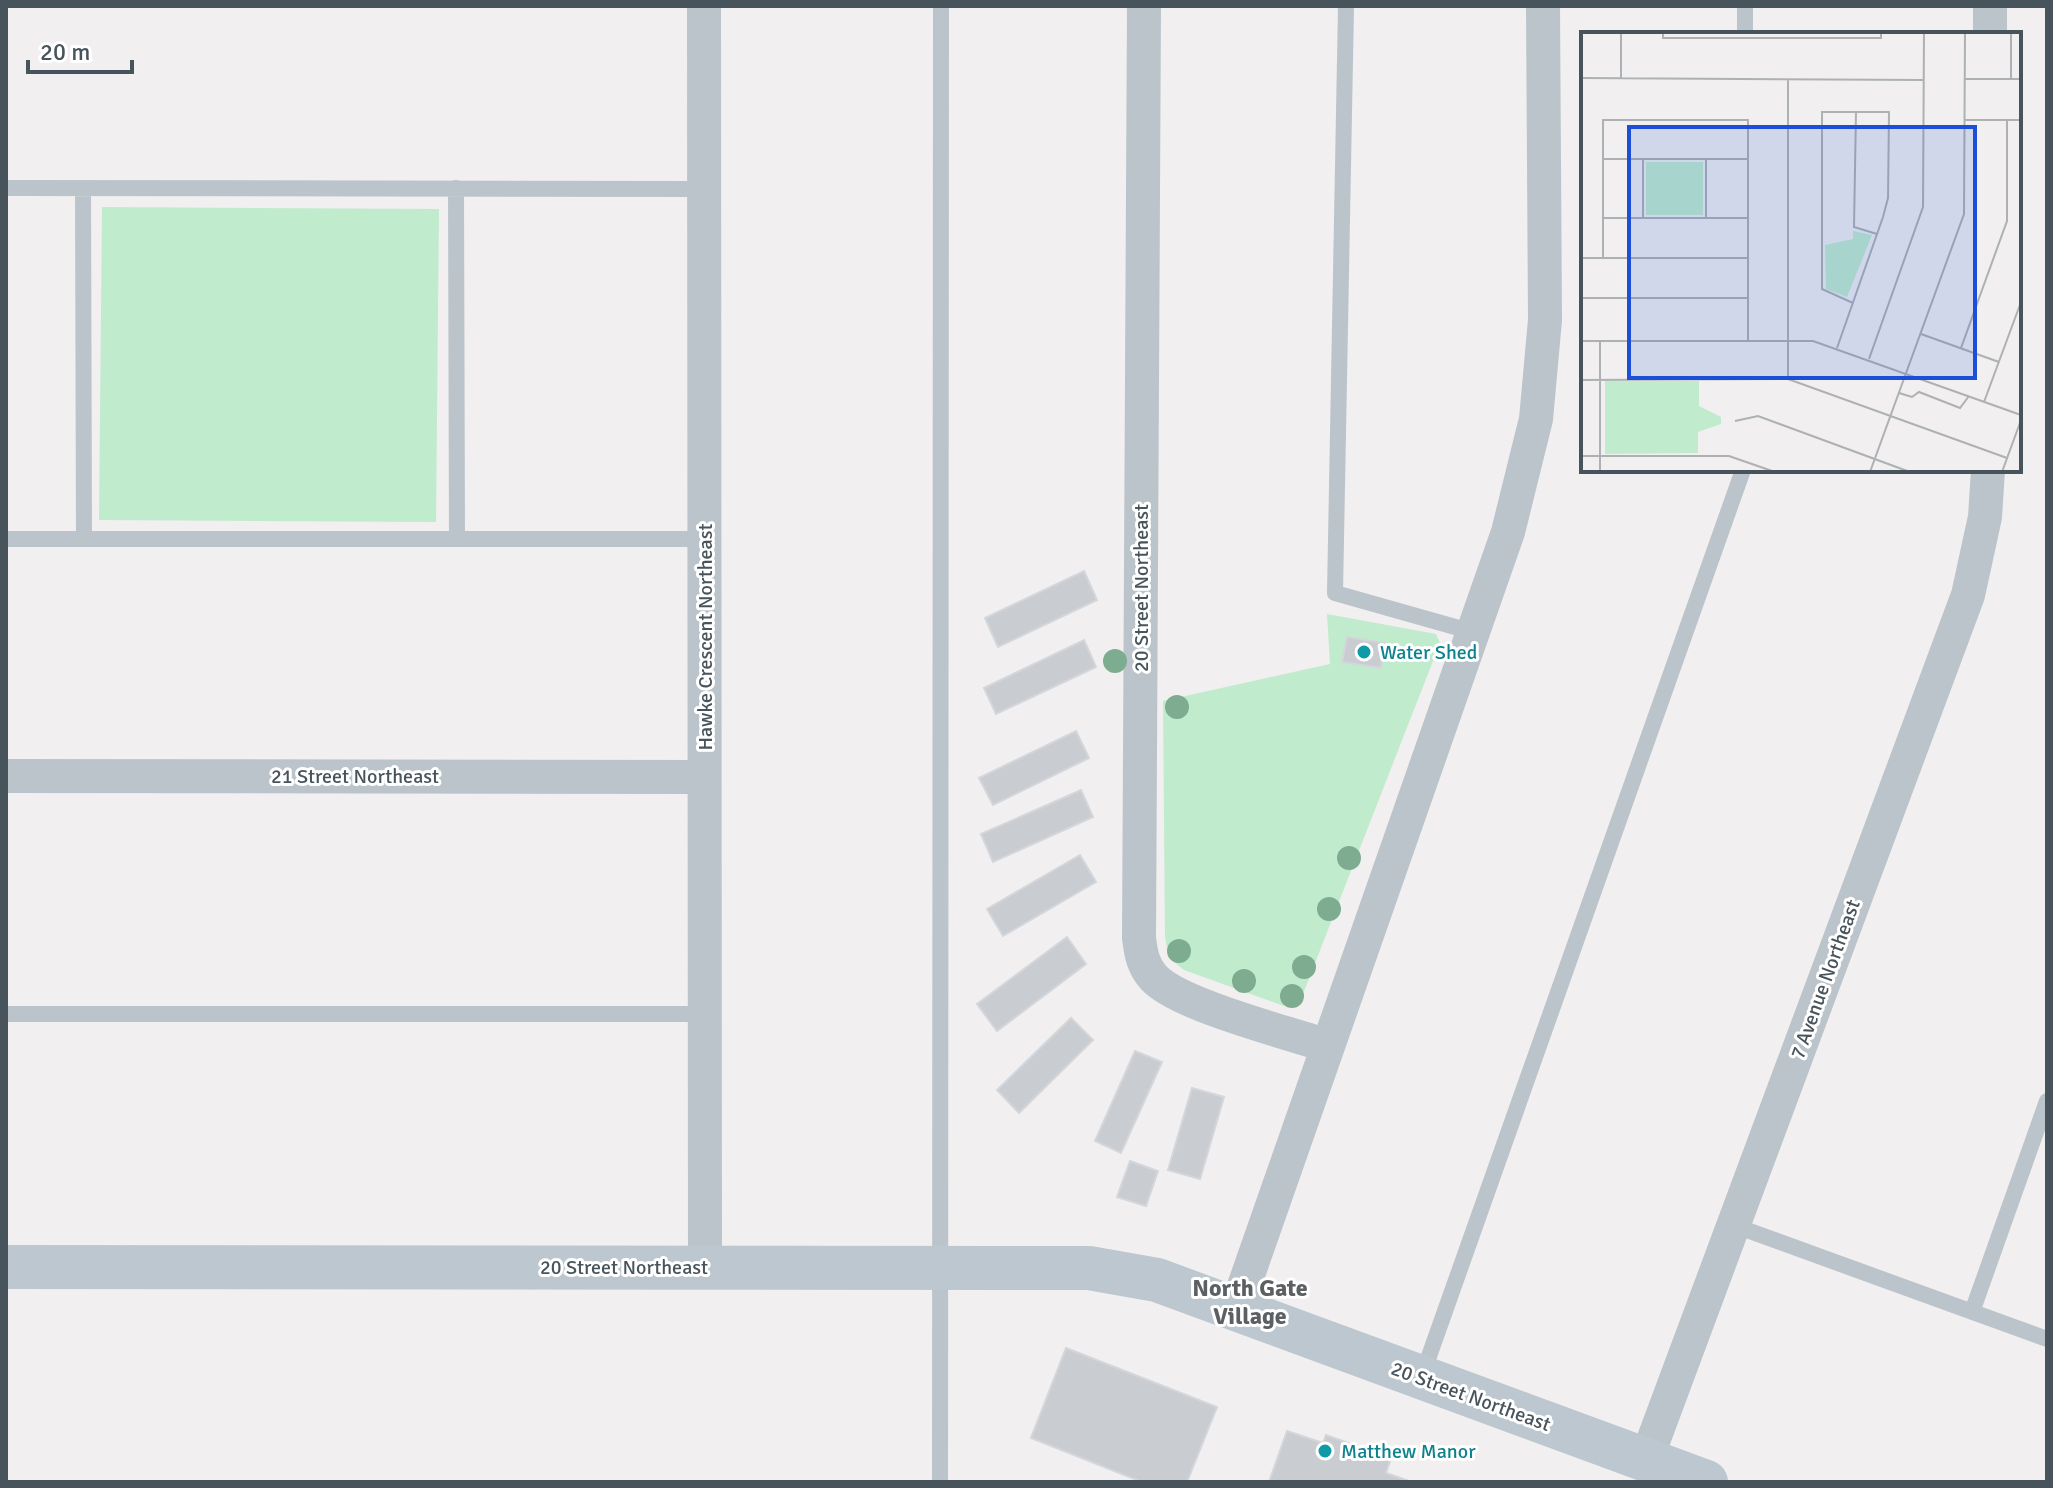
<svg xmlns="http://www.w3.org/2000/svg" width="2053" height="1488" viewBox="0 0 2053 1488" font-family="Signika,sans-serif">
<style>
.green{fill:#c1ebcd}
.building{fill:#c9ccd1;stroke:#d3d6da;stroke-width:2}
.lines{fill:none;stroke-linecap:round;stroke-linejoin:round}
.lane{stroke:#bbc4ca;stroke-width:16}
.street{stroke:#bbc4ca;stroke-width:34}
.secondary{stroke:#bcc7cf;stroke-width:44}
.tree{fill:#7eac90}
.culture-dot{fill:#0f9aa8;stroke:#fff;stroke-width:3}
.labels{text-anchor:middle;stroke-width:6;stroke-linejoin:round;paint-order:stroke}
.street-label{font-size:20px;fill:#48545b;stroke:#fff}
.culture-label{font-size:20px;fill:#0d838f;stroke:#fff;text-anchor:start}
.quarter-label{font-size:24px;font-weight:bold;fill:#5c6063;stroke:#fff}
.inset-road{fill:none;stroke:#adb1b4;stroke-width:2}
.view{fill:#1d4ed8;fill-opacity:0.15;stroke:#1d4ed8;stroke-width:4}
.inset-edge{fill:none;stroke:#48545b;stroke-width:4}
</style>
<rect width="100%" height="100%" fill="#f1efef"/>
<path class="green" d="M102 207 439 209 436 522 99 520Z
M1327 614 1436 634 1440 643 1301 999 1294 1006H1284L1184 970 1169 958 1165 937 1163 701 1330 664Z"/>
<path class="building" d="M1084 571 1097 600 998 647 985 618Z
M1347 637 1385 643 1381 668 1342 662Z
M1084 640 1096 667 996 714 984 688Z
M1076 731 1089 758 993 805 979 778Z
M1081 790 1093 817 993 862 981 834Z
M1080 855 1096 882 1003 936 987 909Z
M1067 937 1086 964 997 1031 977 1004Z
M1071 1018 1093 1040 1019 1113 997 1090Z
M1135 1051 1162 1062 1121 1153 1095 1141Z
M1192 1088 1224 1097 1200 1179 1168 1170Z
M1130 1161 1158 1171 1146 1206 1117 1197Z
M1066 1348 1217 1407 1187 1482H1142L1031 1438Z
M1287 1431 1323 1443 1326 1435 1391 1458 1386 1473 1412 1482H1269Z"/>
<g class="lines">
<path class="lane" d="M1346 6 1335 593 1473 632
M1745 34V6
M6 188 705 189
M456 188 457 539
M83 189 84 539
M6 539H705
M6 1014H705
M1733 1225 2047 1339
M1972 1312 2047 1101
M1422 1376 1743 470
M940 1482 941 6"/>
<path class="street" d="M704 6 705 1267
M1144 6 1139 938C1141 954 1143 966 1154 978 1179 1005 1289 1033 1328 1046
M1990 34V6
M6 776 704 777
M1236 1309 1508 532 1536 419 1545 320 1543 6
M1646 1460 1968 595 1985 517 1988 470"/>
<path class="secondary" d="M6 1267 1089 1268 1157 1280 1706 1482"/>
</g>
<g class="tree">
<circle cx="1115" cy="661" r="12"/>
<circle cx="1177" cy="707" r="12"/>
<circle cx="1349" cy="858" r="12"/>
<circle cx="1329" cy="909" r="12"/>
<circle cx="1179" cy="951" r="12"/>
<circle cx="1304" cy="967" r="12"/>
<circle cx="1244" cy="981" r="12"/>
<circle cx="1292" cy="996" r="12"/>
</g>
<g class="culture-dot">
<circle cx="1364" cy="652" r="8"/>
<circle cx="1325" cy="1451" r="8"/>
</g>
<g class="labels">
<g class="street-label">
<text transform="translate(1141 588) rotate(-90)" y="7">20 Street Northeast</text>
<text transform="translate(705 637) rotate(-90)" y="7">Hawke Crescent Northeast</text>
<text x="355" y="783">21 Street Northeast</text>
<text transform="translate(1825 979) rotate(-70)" y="7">7 Avenue Northeast</text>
<text x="624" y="1274">20 Street Northeast</text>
<text transform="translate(1471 1396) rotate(20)" y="7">20 Street Northeast</text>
</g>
<g class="culture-label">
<text x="1380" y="659">Water Shed</text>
<text x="1341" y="1458">Matthew Manor</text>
</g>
<g class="quarter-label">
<text x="1250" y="1296">North Gate<tspan x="1250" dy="28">Village</tspan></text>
</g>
</g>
<g transform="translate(1581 32)">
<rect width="440" height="440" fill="#f1efef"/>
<path d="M65 130H122V183H65ZM272 199 291 203 266 265 245 257 244 213 272 207ZM24 349H118V374L140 385V392L117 400V421L24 422Z" fill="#c1ebcd"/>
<path class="inset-road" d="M82 0V6H300V0M430 0V47M0 46 342 48M40 46V0M384 47H440M275 80 273 195 296 202M384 88H440M22 127H167M62 127V186M125 127V186M22 186H167M0 226H167M22 226V88H167V309M0 266H167M340 302 418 330M0 309H232L440 383M256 316 302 185 307 166 308 80H241V257L272 271M380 316 426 189V88M288 327 342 175 343 0M207 347V47M0 348 207 347 426 426M318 361 331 365 338 360 379 376 388 364M403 370 440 270M154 389 177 384 329 440M0 424H148L194 440M19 440V309M289 440 383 182 384 0M421 440 440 388"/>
<path class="view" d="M48 95H394V346H48Z"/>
<rect width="440" height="440" class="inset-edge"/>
</g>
<rect width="2053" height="1488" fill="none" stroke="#48545b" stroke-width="16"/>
<path d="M28 60v12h104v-12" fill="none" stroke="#48545b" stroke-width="4"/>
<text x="40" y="60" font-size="24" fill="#48545b" stroke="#ffffff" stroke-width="6" paint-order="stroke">20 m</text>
</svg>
